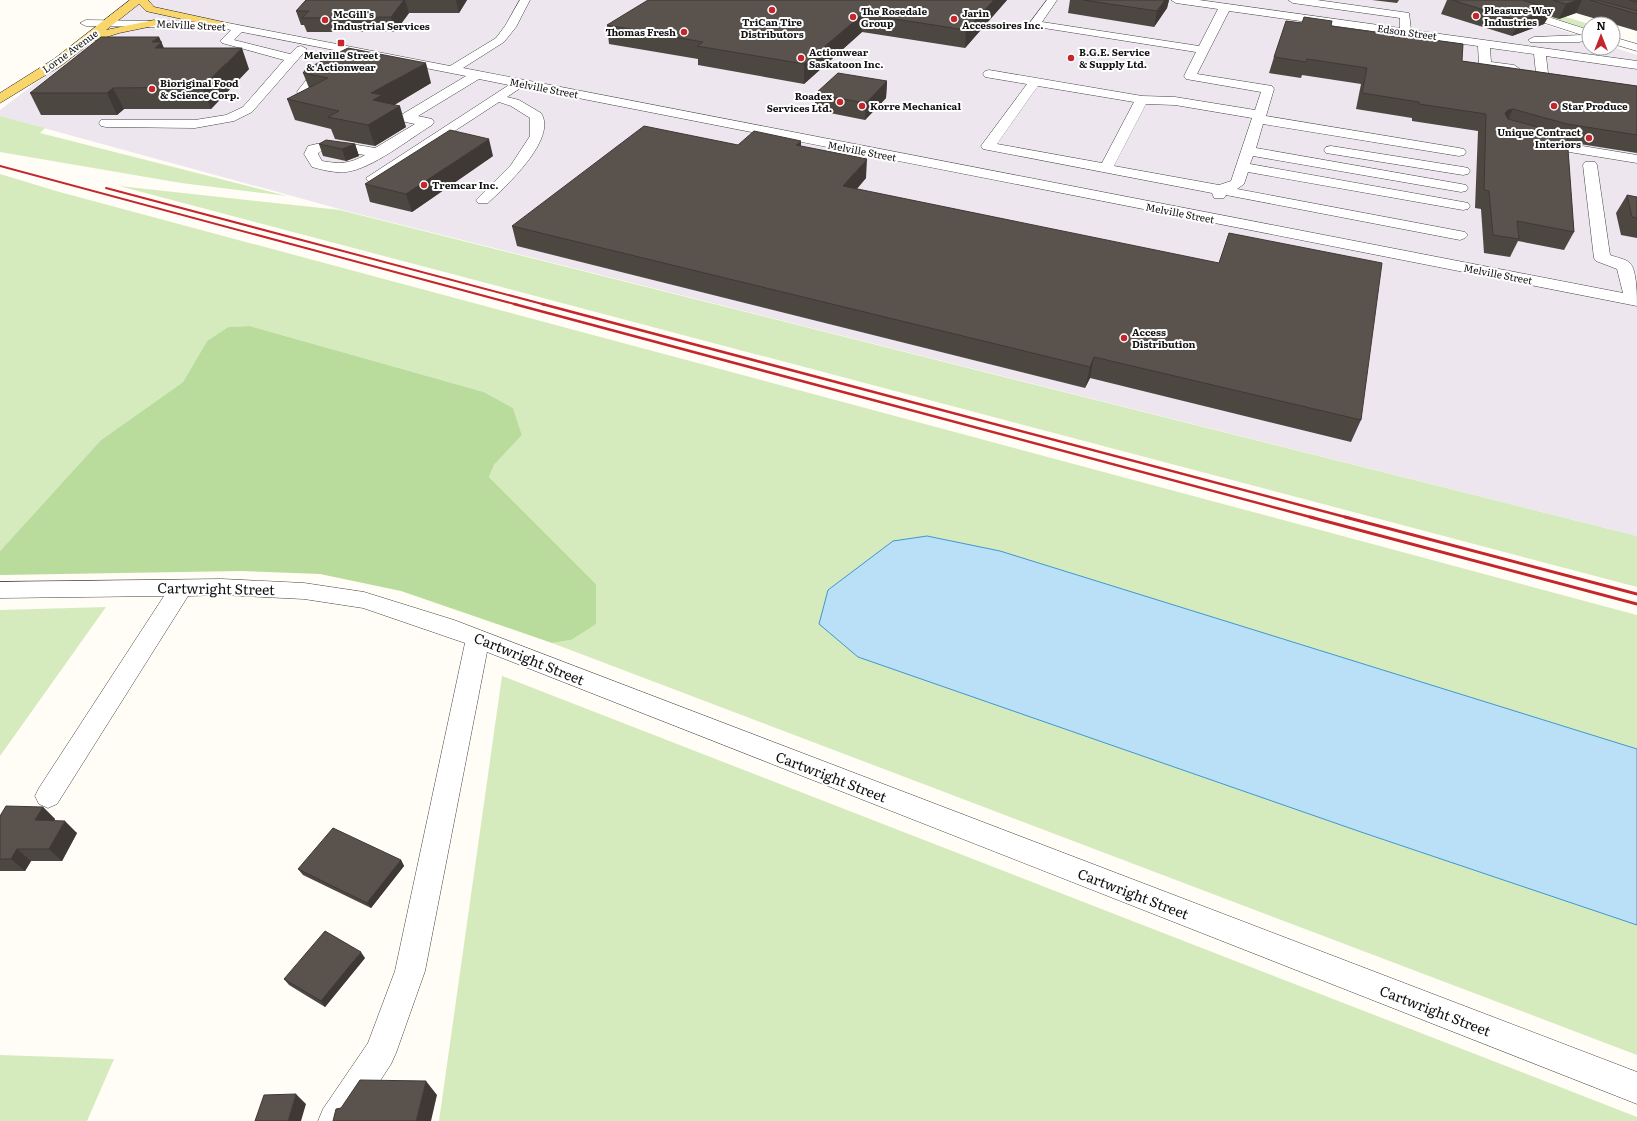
<svg xmlns="http://www.w3.org/2000/svg" width="1637" height="1121" viewBox="0 0 1637 1121" font-family="Literata,serif">
<style>
.industrial{fill:#eee6ef}
.green{fill:#d5ebbd}
.forest{fill:#b9dc9c}
.water{fill:#b9e0f7;stroke:#3f96cf}
.lines{fill:none;stroke-linecap:round;stroke-linejoin:round}
.minor-casing{stroke:#444;stroke-width:1}
.major-casing{stroke:#222;stroke-width:1}
.minor{fill:#fff;fill-rule:evenodd}
.major{fill:#f9d66b;fill-rule:evenodd}
.rail-far2{stroke:#c4262e;stroke-width:2}
.rail-far1{stroke:#c4262e;stroke-width:2.5}
.rail{stroke:#c4262e;stroke-width:3}
.wall{fill:#4d4742}
.shaded-wall{fill:#3f3936}
.building{fill:#5a524d;stroke:#3f3936}
.poi-dot{fill:#c4262e;stroke:#fff;stroke-width:1.5}
.labels{text-anchor:middle;stroke-width:4;stroke-linejoin:round;paint-order:stroke}
.far-poi-label{font-size:10px;font-weight:bold;fill:#111;stroke:#fff;text-anchor:start}
.far-street-label{font-size:10px;fill:#111;stroke:#fff}
.near-street-label{font-size:14px;fill:#111;stroke:#fff}
</style>
<rect width="100%" height="100%" fill="#fffdf5"/>
<path class="industrial" d="M145 0H1470L1589 39V48L1613 47 1637 55V536L343 210 0 116V110Z"/>
<path class="green" d="M1494 0 1516 2 1589 24V29Z
M0 116 45 128 40 133 287 196 181 183 0 152Z
M0 174 56 191 1637 615V749L1000 551 927 536 858 657 1361 832 1637 925V1055L552 643 571 640 596 584 489 477 494 465 522 435 513 408 484 392 250 326 228 327 207 341 183 382 101 440 0 551Z
M119 186 340 210 1637 536V587Z
M106 607 0 756V610Z
M502 676 1637 1117V1121H439Z
M0 1055 114 1059 87 1121H0Z"/>
<path class="forest" d="M250 326 484 392 513 408 522 435 494 465 489 477 596 584V624L571 640 552 643 401 591 320 574 241 571 0 575V551L101 440 183 382 207 341 228 327Z"/>
<path class="water" d="M927 536 1000 551 1637 749V925L1361 832 858 657 819 624 828 590 893 541Z"/>
<g class="lines">
<defs>
<path id="minor" d="M520 0H530L516 27 504 42 463 68 1623 293 1617 269 1596 261 1594 258 1583 165 1585 162H1595L1597 165 1610 255C1615 257 1626 259 1630 263 1637 270 1637 296 1637 306L522 87 507 97 519 100 541 113C558 139 505 187 488 203H478L476 200 511 165 530 136V118L511 106 499 102 378 181H368L366 178 509 85 479 79 418 116 432 119 434 122 432 125C409 139 372 169 346 172 334 173 323 170 312 167L304 154 308 146C332 139 351 144 375 148L415 124 401 121 399 118 401 115 466 76 242 32 234 40 290 54 297 47 301 46 307 49 252 112 234 121 195 128 106 127 101 126 99 123 101 120H195L226 115 243 107 284 60 222 43 220 41 231 30 223 28 86 26 80 23 86 20 223 22 450 66 496 38 505 26ZM329 150 365 155C350 164 339 164 322 161L318 154 319 152Z
M1047 0H1057L1042 22 1199 46 1218 9 1176 3 1171 0H1199L1400 28V18L1293 3 1288 0H1317L1409 13 1411 30 1637 61V69L1546 56 1548 73 1542 77 1536 73 1534 54 1490 48 1491 62 1514 65 1520 69C1516 75 1483 71 1479 65L1478 46 1229 11 1197 74 1272 86 1274 89 1266 116 1459 148 1464 149 1466 152 1464 155 1459 156 1263 124 1256 148 1461 184 1466 185 1468 188 1466 191 1461 192 1253 156 1250 164 1463 202 1468 203 1470 206 1468 209 1463 210 1248 172 1244 184 1237 189 1465 232 1468 235 1465 238 1460 240 1226 195 1224 198H1214L1212 193 983 149 981 146 1027 84 985 77 983 74 985 71 989 70 1142 96 1175 97 1255 110 1261 92 1186 79 1184 76 1196 52 1031 26 1029 24ZM1038 86 1134 102 1102 163 997 144ZM1146 104 1175 105 1252 118 1231 181 1219 185 1114 166Z
M1479 0H1495L1589 30V40L1579 42H1530L1528 40 1534 37 1582 35 1480 2Z
M1613 37 1637 44V51L1613 44Z
M326 59 332 63 330 66 307 95H299L297 92 299 89 322 60Z
M1539 137 1558 142 1637 155V163L1557 150 1534 144 1532 141 1534 138Z
M1331 146 1463 167 1468 168 1470 171 1468 174 1463 175 1326 153 1324 150 1326 147Z
M222 579 304 583 364 592 454 620 1637 1072V1104L487 652 425 971 396 1053 391 1064 354 1121H318L323 1109 368 1043 395 971 465 643 363 608 304 599 222 595 188 596 57 804 48 808 39 804 35 796 39 788 164 596 0 598V582Z"/>
<path id="major" d="M130 0H148L154 7 223 22 229 25 223 28 150 12 146 11 139 4 106 30 154 20 160 23 158 25 119 33 97 40H94L62 65 0 103V93L54 59Z"/>
</defs>
<use href="#minor" class="minor-casing"/>
<use href="#major" class="major-casing"/>
<use href="#minor" class="minor"/>
<use href="#major" class="major"/>
<path class="rail-far2" d="M0 166 518 305
M106 188 546 305"/>
<path class="rail-far1" d="M514 304 1314 518
M542 304 1349 518"/>
<path class="rail" d="M1310 517 1637 604
M1345 517 1637 594"/>
</g>
<path class="wall" d="M306 0H467L459 13H409L395 32H307L304 25H301L296 11Z
M1007 0 965 48 862 32 804 84 698 65V59L609 44 607 25Z
M1070 0H1169L1167 8 1154 27 1068 13Z
M1372 0H1399L1397 3Z
M1447 0H1637V31L1576 13 1559 19 1549 16 1544 24 1512 36 1441 14Z
M1331 26 1462 61 1637 86V153L1567 142 1574 232 1564 250 1518 241 1510 257 1484 253 1481 209 1475 208 1478 131 1412 121V118L1356 109 1361 84 1302 75 1301 78 1269 73 1274 57Z
M159 37 164 48 249 69 211 109H124L117 115H41L30 93Z
M303 73 431 83 394 105 406 127 375 146 335 139 331 129 295 120 287 99 309 88Z
M887 81 886 98 865 120 815 110V94Z
M319 144H355L359 156 346 161 323 156Z
M738 145 801 146 866 178 857 189 1361 420 1351 442 1090 378 1085 388 517 246 512 226Z
M493 156 412 212 370 202 365 184Z
M1627 195 1637 218V238L1621 235 1616 213Z
M43 807 55 819 54 821 77 833 62 861H31L25 871H0V816Z
M401 860 404 866 371 908 303 875 298 869Z
M365 958 325 1007 289 985 284 979Z"/>
<path class="shaded-wall" d="M404 0H405L409 13 395 32 391 17Z
M456 0H467L459 13Z
M994 0H1007L965 48 966 30Z
M1165 0H1169L1167 8 1154 27 1157 11Z
M1578 0H1582L1576 13 1559 19 1566 4Z
M1552 9 1544 24 1512 36 1519 21Z
M863 14 862 32 804 84V64Z
M159 37 170 63 164 69 152 42Z
M242 48 249 69 211 109 202 87Z
M426 63 431 83 386 110 400 106 406 127 375 146 368 125 371 93Z
M887 81 886 98 865 120 866 103Z
M113 88 124 109 117 115 107 93Z
M1513 109 1505 126V113L1508 110Z
M489 139 493 156 412 212 406 194Z
M801 141V159L796 145Z
M355 144 359 156 346 161 342 149Z
M867 159 866 178 842 205 843 186Z
M1094 357 1090 378 1085 388 1090 367Z
M43 807 55 819 48 833 35 820Z
M65 821 77 833 62 861 49 849Z
M17 849 31 861 25 871 11 859Z
M401 860 404 866 371 908 367 903Z
M361 952 365 958 325 1007 321 1001Z
M426 1081 437 1095 431 1121H416Z
M296 1094 306 1104 301 1121H288Z"/>
<path class="building" d="M306 0H404L391 17 302 18 309 11H296Z
M648 0H994L966 30 863 14 804 64 697 46 703 42 607 25Z
M1083 0H1165L1157 11Z
M1452 0H1522L1552 9 1519 21Z
M1553 0H1578L1566 4Z
M1590 0H1597L1637 11V14Z
M1629 0H1637V2Z
M1304 17 1332 21 1331 26 1463 44 1462 61 1637 86V135L1567 124 1513 109 1508 110 1505 113 1508 119 1567 135 1574 232 1517 221 1519 239 1493 235 1489 191 1484 190 1486 114 1419 104V102L1362 93 1367 68 1307 59 1306 62 1274 57 1286 21 1302 23Z
M101 37H159L152 42H162L155 48H242L202 87 113 88 107 93H30Z
M348 48 426 63 371 93 382 95 373 100 400 106 368 125 328 117 339 111 287 99 328 78 303 73 306 69Z
M838 73 887 81 866 103 815 94Z
M644 126 738 145 754 131 801 141 796 145 867 159 843 186 1219 263 1229 233 1382 263 1361 420 1094 357 1090 367 512 226Z
M450 130 489 139 406 194 365 184Z
M326 140 355 144 342 149 319 144Z
M1627 195 1637 197V218L1632 217Z
M6 806 43 807 35 820 65 821 49 849H17L11 859H0V816Z
M333 828 401 860 367 903 298 869Z
M325 931 361 952 321 1001 284 979Z
M360 1080 426 1081 416 1121H333L336 1109 341 1108Z
M296 1094 288 1121H255L264 1095Z"/>
<g class="poi-dot">
<circle cx="772" cy="10" r="4"/>
<circle cx="1476" cy="16" r="4"/>
<circle cx="853" cy="17" r="4"/>
<circle cx="954" cy="19" r="4"/>
<circle cx="325" cy="20" r="4"/>
<circle cx="684" cy="32" r="4"/>
<rect x="337" y="39" width="8" height="8" rx="2"/>
<circle cx="801" cy="58" r="4"/>
<circle cx="1071" cy="58" r="4"/>
<circle cx="152" cy="89" r="4"/>
<circle cx="840" cy="102" r="4"/>
<circle cx="862" cy="106" r="4"/>
<circle cx="1554" cy="106" r="4"/>
<circle cx="1589" cy="138" r="4"/>
<circle cx="424" cy="185" r="4"/>
<circle cx="1124" cy="338" r="4"/>
</g>
<g class="labels">
<g class="far-poi-label">
<text x="1484" y="14">Pleasure-Way<tspan x="1484" dy="12">Industries</tspan></text>
<text x="861" y="15">The Rosedale<tspan x="861" dy="12">Group</tspan></text>
<text x="962" y="17">Jarin<tspan x="962" dy="12">Accessoires Inc.</tspan></text>
<text x="333" y="18">McGill's<tspan x="333" dy="12">Industrial Services</tspan></text>
<text x="772" y="26" text-anchor="middle">TriCan Tire<tspan x="772" dy="12">Distributors</tspan></text>
<text x="676" y="36" text-anchor="end">Thomas Fresh</text>
<text x="809" y="56">Actionwear<tspan x="809" dy="12">Saskatoon Inc.</tspan></text>
<text x="1079" y="56">B.G.E. Service<tspan x="1079" dy="12">&amp; Supply Ltd.</tspan></text>
<text x="341" y="59" text-anchor="middle">Melville Street<tspan x="341" dy="12">&amp; Actionwear</tspan></text>
<text x="160" y="87">Bioriginal Food<tspan x="160" dy="12">&amp; Science Corp.</tspan></text>
<text x="832" y="100" text-anchor="end">Roadex<tspan x="832" dy="12">Services Ltd.</tspan></text>
<text x="870" y="110">Korre Mechanical</text>
<text x="1562" y="110">Star Produce</text>
<text x="1581" y="136" text-anchor="end">Unique Contract<tspan x="1581" dy="12">Interiors</tspan></text>
<text x="432" y="189">Tremcar Inc.</text>
<text x="1132" y="336">Access<tspan x="1132" dy="12">Distribution</tspan></text>
</g>
<g class="far-street-label">
<text transform="translate(191 25) rotate(3)" y="4">Melville Street</text>
<text transform="translate(1407 32) rotate(8)" y="4">Edson Street</text>
<text transform="translate(70 51) rotate(-36)" y="4">Lorne Avenue</text>
<text transform="translate(544 88) rotate(11)" y="4">Melville Street</text>
<text transform="translate(862 151) rotate(11)" y="4">Melville Street</text>
<text transform="translate(1180 213) rotate(11)" y="4">Melville Street</text>
<text transform="translate(1498 274) rotate(11)" y="4">Melville Street</text>
</g>
<g class="near-street-label">
<text transform="translate(216 589) rotate(1)" y="5">Cartwright Street</text>
<text transform="translate(529 659) rotate(22)" y="5">Cartwright Street</text>
<text transform="translate(831 777) rotate(21)" y="5">Cartwright Street</text>
<text transform="translate(1133 894) rotate(21)" y="5">Cartwright Street</text>
<text transform="translate(1435 1011) rotate(21)" y="5">Cartwright Street</text>
</g>
</g>
<g transform="translate(1601 36)"><circle r="19" fill="#ffffff" stroke="#a0a0a0"/>
<path d="M0-3L7 15L0 10L-7 15Z" fill="#c4262e"/>
<text y="-6" font-size="11" font-weight="bold" text-anchor="middle" fill="#111111">N</text>
</g>
</svg>
